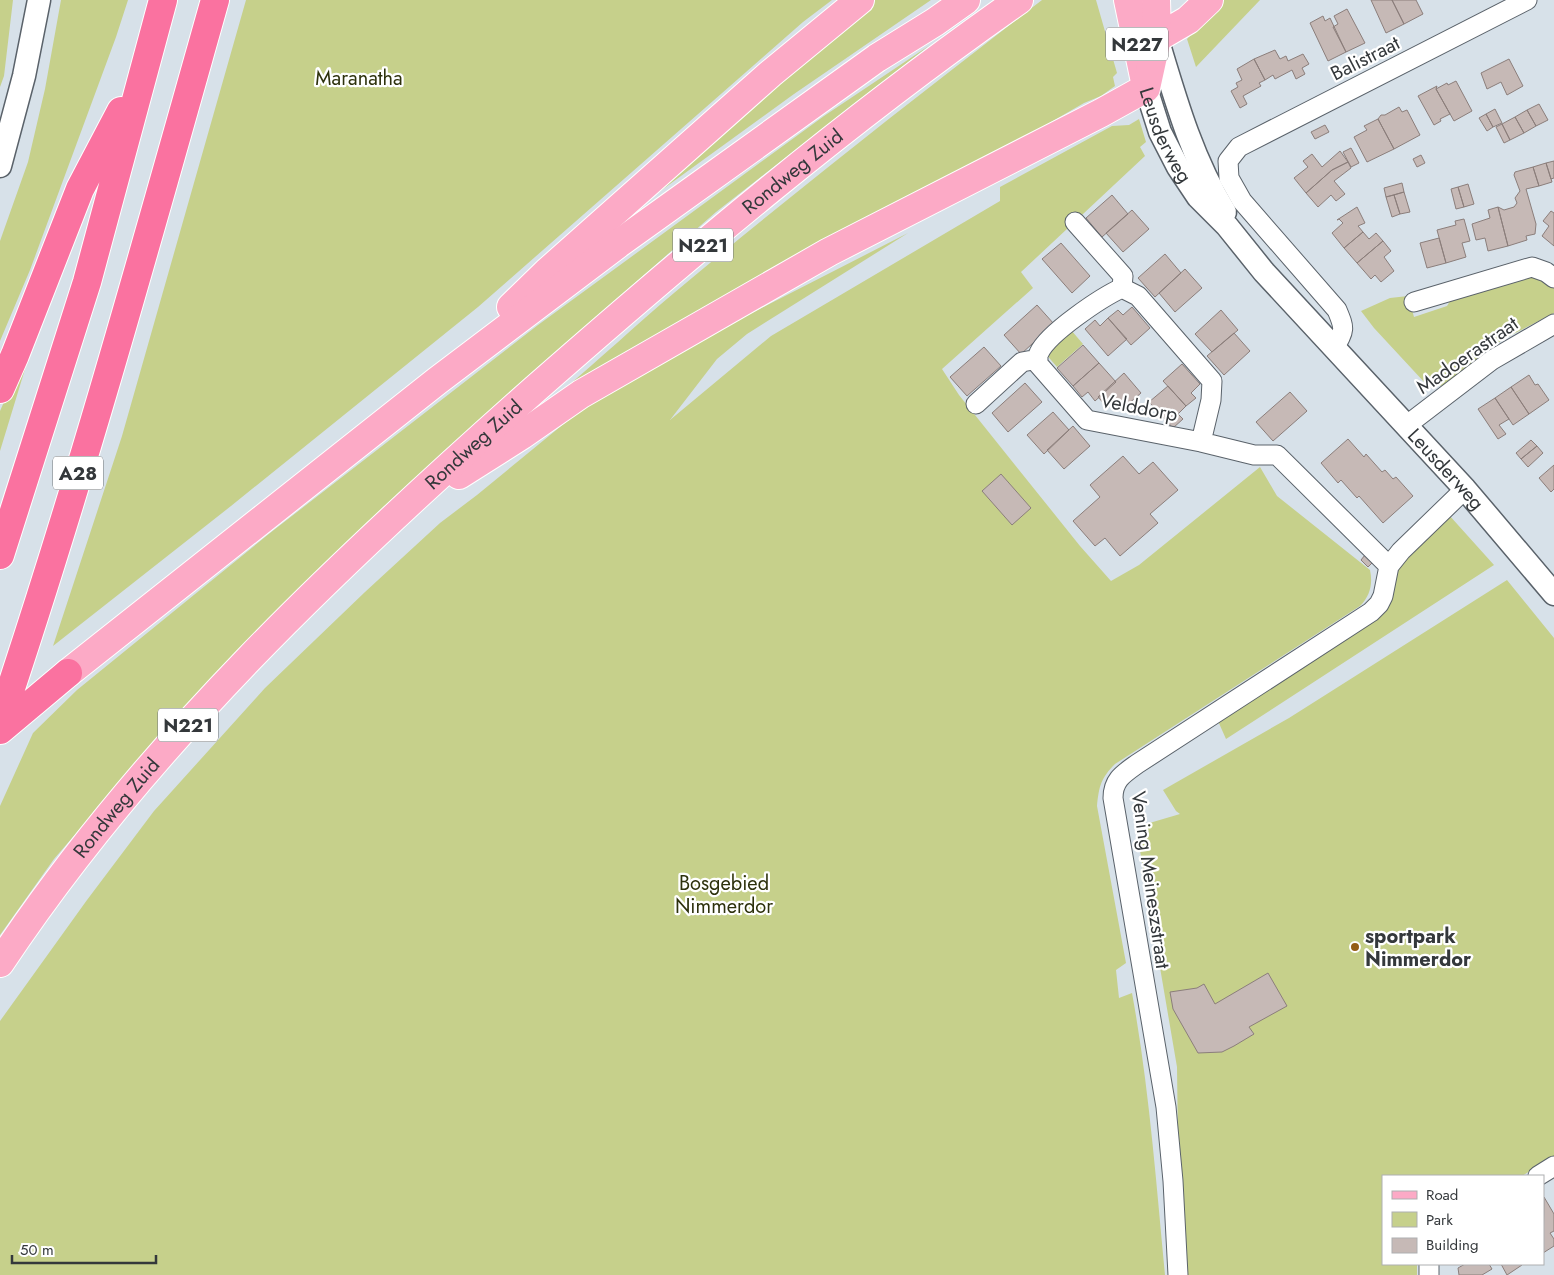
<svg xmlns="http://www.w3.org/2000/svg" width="1554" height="1275" viewBox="0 0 1554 1275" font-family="Jost,sans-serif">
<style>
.green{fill:#c6d08b}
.building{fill:#c6b9b6;stroke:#8b7e7b}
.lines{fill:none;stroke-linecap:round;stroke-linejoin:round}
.minor-casing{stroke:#5a626a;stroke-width:21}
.tertiary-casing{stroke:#5a626a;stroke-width:25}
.primary-casing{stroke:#fff;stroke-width:30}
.motorway-casing{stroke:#fff;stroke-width:30}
.minor{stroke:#fff;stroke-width:19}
.tertiary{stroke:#fff;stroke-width:22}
.primary{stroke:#fcaac6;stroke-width:28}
.motorway{stroke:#fa72a0;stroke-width:28}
.poi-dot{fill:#945d15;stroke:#fff;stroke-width:2}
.labels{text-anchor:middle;stroke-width:4.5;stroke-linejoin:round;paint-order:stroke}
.shield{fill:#fff;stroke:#717476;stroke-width:1}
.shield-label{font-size:19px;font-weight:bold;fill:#34383b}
.street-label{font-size:20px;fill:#34383b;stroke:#fff}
.park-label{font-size:20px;fill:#2d310c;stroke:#fff}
.poi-label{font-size:20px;font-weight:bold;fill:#34383b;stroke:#fff;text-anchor:start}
</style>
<rect width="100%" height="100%" fill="#d7e1e9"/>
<path class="green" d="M0 0H13L4 76 0 87Z
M61 0H128L116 37 30 270 0 341V241L28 162 45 89Z
M246 0H832L803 22 478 307 231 506 53 646 122 436Z
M872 0H931L794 94 652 197Z
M1042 0H1096L1117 73 1113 77 1115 86 1101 96 1084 103 945 183 563 390C600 359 636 325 674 293 794 192 918 96 1042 0Z
M1224 0H1260L1196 67 1187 39Z
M930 45 716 212 564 345 437 459 133 767 54 859 0 935V806L33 733 77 690 270 533 538 325 824 116Z
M1139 119 1146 142 1140 147 1145 156 1021 272 1033 288 942 369 959 395 1080 546 1111 581 1139 565 1260 467 1277 496 1370 570C1373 584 1370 596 1360 606L1115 764C1101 778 1099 786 1097 806L1126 963 1116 970 1119 998 1132 993C1149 1086 1156 1181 1165 1275H0V1021L87 900 154 811 265 688 365 592 440 523 477 495 588 404 703 338 908 233 747 334 717 359 670 420 771 336 1000 201V187L1112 126 1129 125Z
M1536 275 1554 287V313L1502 340 1443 386 1425 383 1374 328 1361 311 1390 298 1408 296 1414 317 1447 306 1453 296Z
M40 320 0 451V411Z
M1071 330 1083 344 1057 367 1045 353Z
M1449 515 1494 565 1226 739 1218 721 1372 620 1397 566Z
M1507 580 1554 638V1156L1522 1176H1383V1264H1417V1275H1186L1178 1146 1177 1067 1136 827 1180 814 1176 811 1163 790 1289 718Z"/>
<path class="building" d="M1371 0H1392L1404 24 1386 33Z
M1392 0H1416L1423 14 1404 24Z
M1347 9 1365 43 1346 52 1333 27 1338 24 1334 16Z
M1323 16 1325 21 1330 18 1346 52 1328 61 1310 23Z
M1275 50 1280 59 1286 56 1288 61 1303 54 1309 64 1302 68 1305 74 1296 79 1292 70 1275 79 1273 75 1265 80 1254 59Z
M1254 59 1265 80 1259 83 1261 86 1243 96 1247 104 1240 108 1231 91 1238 87 1236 83 1242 80 1237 69Z
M1509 59 1523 86 1507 95 1501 82 1487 89 1481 73Z
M1456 81 1472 111 1454 121 1436 89 1447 83 1448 85Z
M1437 86 1436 89 1450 114 1440 119 1441 121 1434 125 1418 96Z
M1539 104 1548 120 1536 126 1527 110Z
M1399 107 1402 112 1407 110 1420 135 1394 149 1378 119 1381 115H1385Z
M1495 109 1502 123 1493 127 1486 114Z
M1527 110 1536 126 1524 133 1515 117Z
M1486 114 1493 127 1487 131 1479 118Z
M1515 117 1524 133 1510 140 1502 124Z
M1378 119 1394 149 1367 162 1354 137 1367 130 1364 126Z
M1502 124 1510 140 1504 143 1496 127Z
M1325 125 1329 132 1315 139 1311 132Z
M1351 148 1359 163 1351 167 1343 152Z
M1340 151 1348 162 1332 170 1306 193 1294 178 1308 167 1303 161 1312 154 1322 167Z
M1421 155 1425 163 1417 167 1413 159Z
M1554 161V178L1551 179 1546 163Z
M1348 162 1351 168 1334 181 1345 194 1336 201 1331 195 1318 207 1306 193 1332 170Z
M1546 163 1552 182 1539 186 1533 167Z
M1533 167 1539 186 1526 189 1536 224 1535 234 1526 236 1527 240 1508 246 1498 207 1504 210 1514 207 1517 203 1515 198 1520 191 1514 175 1515 172Z
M1402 183 1404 192 1386 197 1384 188Z
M1468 184 1474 204 1464 207 1458 187Z
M1458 187 1464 207 1456 209 1451 189Z
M1404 192 1410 212 1400 214 1394 195Z
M1112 195 1128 214 1102 237 1086 218Z
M1394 195 1400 214 1392 217 1386 197Z
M1357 207 1365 223 1358 226 1363 232 1344 248 1332 233 1343 223 1339 219 1337 220Z
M1498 207 1508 246 1488 251 1485 238 1476 240 1472 224 1490 218 1488 210Z
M1132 210 1149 229 1123 252 1106 233Z
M1551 211 1554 213V246L1542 236 1549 226 1543 221Z
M1464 219 1470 241 1462 243 1466 257 1446 263 1437 230 1456 225 1455 221Z
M1363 232 1369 239 1376 233 1383 241 1357 263 1344 248Z
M1439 238 1446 263 1427 268 1420 243Z
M1383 241 1391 251 1384 257 1394 271 1381 282 1375 275 1371 279 1357 263Z
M1061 243 1090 276 1072 293 1042 259Z
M1165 254 1181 273 1155 297 1138 278Z
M1185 269 1202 288 1175 312 1159 293Z
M1037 305 1054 324 1021 354 1004 335Z
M1132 307 1150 328 1131 345 1108 318 1118 310 1123 315Z
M1221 310 1238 330 1212 352 1195 334Z
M1108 318 1127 339 1108 356 1085 329 1095 320 1100 326Z
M1234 333 1250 351 1224 375 1207 356Z
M1083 345 1099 363 1073 386 1057 368Z
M984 347 1001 366 967 396 950 377Z
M1099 363 1116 382 1095 401 1088 392 1082 397 1073 386Z
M1182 364 1200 384 1191 393 1196 398 1186 406 1163 381Z
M1124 373 1141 393 1120 411 1112 402 1107 407 1098 397Z
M1529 375 1535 385 1538 384 1549 400 1529 414 1511 387Z
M1025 383 1042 402 1008 432 992 413Z
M1168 386 1186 406 1178 414 1183 419 1173 428 1149 402Z
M1511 387 1529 414 1513 425 1495 398Z
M1290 392 1307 411 1273 441 1256 422Z
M1495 398 1509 419 1499 425 1506 434 1498 439 1478 409Z
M1053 412 1069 430 1044 454 1027 435Z
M1073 426 1090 446 1064 469 1047 450Z
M1348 439 1364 457 1366 454 1382 472 1385 470 1393 479 1396 477 1413 496 1383 523 1359 496 1357 498 1341 480 1338 483 1321 463Z
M1531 440 1537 446 1521 459 1516 453Z
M1537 446 1543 453 1528 467 1521 459Z
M1123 456 1139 474 1153 462 1178 490 1150 514 1158 523 1120 556 1105 538 1095 546 1073 521 1100 497 1090 485Z
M1554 465V489L1551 492 1539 478Z
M1001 474 1031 508 1012 525 982 491Z
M1365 555 1373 562 1368 567 1361 560Z
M1268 973 1287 1006 1249 1027 1254 1034 1234 1046 1222 1052 1198 1053 1173 1009 1170 992 1197 988 1204 984 1215 1004Z
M1544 1197 1554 1214V1231L1550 1233 1554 1239V1246L1543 1253Z
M1465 1264H1489L1492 1269 1482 1275H1459L1458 1268Z
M1501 1264H1522V1265L1507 1275Z"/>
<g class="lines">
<defs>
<path id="minor" d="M1075 222 1123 276 1122 288
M1414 302 1532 267 1546 272 1554 278
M1334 348C1345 330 1345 329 1337 310L1242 201 1229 178 1228 161 1239 147 1527 0
M976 404 1022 362 1038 359
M1407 425 1492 360 1554 324
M1201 442 1211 400 1212 381 1138 296 1122 288C1102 297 1048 333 1039 353 1037 356 1038 361 1038 364L1087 420 1201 442 1254 455H1277L1389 566
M1538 1176 1554 1166
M1429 1264V1275
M1178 1275 1173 1181 1166 1107 1113 798C1113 780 1123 774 1137 764L1371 612 1379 604 1383 596 1389 566 1401 551 1465 489"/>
<g id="tertiary">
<path d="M1157 38C1175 98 1192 159 1225 212"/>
<path id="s1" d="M1146 88 1160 132 1178 167 1198 197 1227 226 1264 272 1465 489 1554 594"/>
<path d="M0 166 24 76 39 0"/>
</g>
<g id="primary">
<path d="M1128 0 1144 77"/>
<path d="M1157 38 1188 20 1209 0"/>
<path d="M511 307 547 272 770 74 860 0"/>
<path d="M459 475 522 435 581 394 829 252 1101 113 1146 88 1157 38 1156 0"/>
<path d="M68 673 437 381 618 244 877 58 935 22 966 0"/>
<path id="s2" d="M0 963C145 745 339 563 534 390 690 253 849 119 1019 0"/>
</g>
<path id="motorway" d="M0 389 15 355 80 189 121 111
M0 555 87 282 163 0
M0 721C80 483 147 241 215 0
M0 730 68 673"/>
</defs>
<use href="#minor" class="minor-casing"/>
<use href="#tertiary" class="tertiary-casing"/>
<use href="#primary" class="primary-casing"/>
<use href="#motorway" class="motorway-casing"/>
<use href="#minor" class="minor"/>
<use href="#tertiary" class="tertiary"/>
<use href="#primary" class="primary"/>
<use href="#motorway" class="motorway"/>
</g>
<circle class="poi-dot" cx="1355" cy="947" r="5"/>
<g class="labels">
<g class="shield">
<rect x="1106" y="27.5" width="62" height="33" rx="4"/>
<rect x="673" y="228.5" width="60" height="33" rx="4"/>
<rect x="53" y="456.5" width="50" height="33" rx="4"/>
<rect x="158" y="708.5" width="60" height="33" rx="4"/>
</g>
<g class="shield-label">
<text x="1137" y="51">N227</text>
<text x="703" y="252">N221</text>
<text x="78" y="480">A28</text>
<text x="188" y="732">N221</text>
</g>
<g class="street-label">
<text transform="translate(1365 58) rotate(-27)" y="7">Balistraat</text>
<text dy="7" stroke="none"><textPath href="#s1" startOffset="51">Leusderweg</textPath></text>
<text dy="7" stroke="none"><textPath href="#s2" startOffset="1124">Rondweg Zuid</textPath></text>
<text transform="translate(1467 355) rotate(-35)" y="7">Madoerastraat</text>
<text transform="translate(1139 407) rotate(11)" y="7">Velddorp</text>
<text dy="7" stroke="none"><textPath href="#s2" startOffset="704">Rondweg Zuid</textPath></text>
<text dy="7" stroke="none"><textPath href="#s1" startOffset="490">Leusderweg</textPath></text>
<text dy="7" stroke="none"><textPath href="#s2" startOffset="194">Rondweg Zuid</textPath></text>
<text transform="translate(1151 880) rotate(82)" y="7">Vening Meineszstraat</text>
</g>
<g class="park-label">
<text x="359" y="85">Maranatha</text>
<text x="724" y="890">Bosgebied<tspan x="724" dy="23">Nimmerdor</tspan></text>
</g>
<g class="poi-label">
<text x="1365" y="943">sportpark<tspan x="1365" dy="23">Nimmerdor</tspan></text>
</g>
</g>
<rect x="1382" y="1175" width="162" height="90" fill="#ffffff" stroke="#aeafb1"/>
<rect x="1392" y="1191" width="25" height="8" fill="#fcaac6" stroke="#aeafb1"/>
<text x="1426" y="1200" font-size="15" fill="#34383b">Road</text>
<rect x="1392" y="1212" width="25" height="15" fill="#c6d08b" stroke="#aeafb1"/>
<text x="1426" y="1225" font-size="15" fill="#34383b">Park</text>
<rect x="1392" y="1238" width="25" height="15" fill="#c6b9b6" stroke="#aeafb1"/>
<text x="1426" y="1250" font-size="15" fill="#34383b">Building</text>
<path d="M12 1255v8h144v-8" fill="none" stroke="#34383b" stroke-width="2.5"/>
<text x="20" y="1255" font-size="15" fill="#34383b" stroke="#ffffff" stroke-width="4" paint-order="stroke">50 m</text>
</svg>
